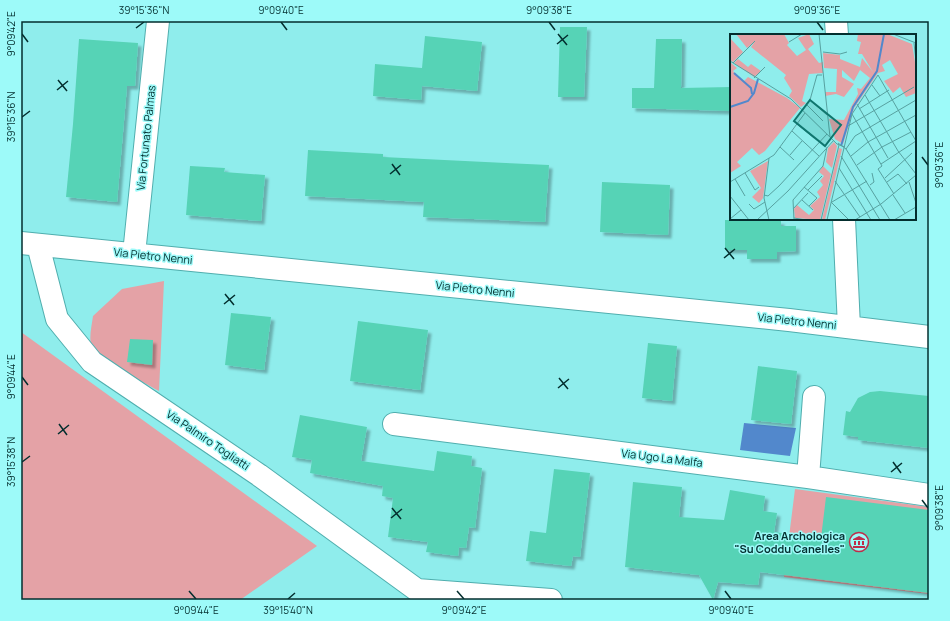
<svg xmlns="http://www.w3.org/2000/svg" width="950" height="621" viewBox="0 0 950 621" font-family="Manrope,sans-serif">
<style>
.green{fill:#e4a2a6}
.water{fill:#5288cc}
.building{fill:#57d3b6;filter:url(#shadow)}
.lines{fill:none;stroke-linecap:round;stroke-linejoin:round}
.minor-casing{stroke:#50aeae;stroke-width:24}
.minor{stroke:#fff;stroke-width:22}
.ticks{fill:none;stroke:#032e2e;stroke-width:1.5}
.labels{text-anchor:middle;stroke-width:3;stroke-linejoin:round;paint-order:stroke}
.street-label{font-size:11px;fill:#032e2e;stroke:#9dfaf9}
.poi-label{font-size:11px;font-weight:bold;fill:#032e2e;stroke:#9dfaf9;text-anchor:end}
.inset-river{fill:none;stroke:#5288cc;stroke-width:2}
.inset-road{fill:none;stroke:#57a1a0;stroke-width:1}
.view{fill:#0f766e;fill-opacity:0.15;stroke:#0f766e;stroke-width:2}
.inset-edge{fill:none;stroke:#032e2e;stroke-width:2}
.neatline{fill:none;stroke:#032e2e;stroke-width:1.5}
.ticks-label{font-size:10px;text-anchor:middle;fill:#032e2e}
</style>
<defs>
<filter id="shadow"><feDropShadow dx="3.5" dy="3.5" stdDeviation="1" flood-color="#0004"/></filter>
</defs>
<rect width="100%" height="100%" fill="#8fedec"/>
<path class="green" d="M164 281 159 391C143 382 97 359 91 344 89 336 92 324 93 316L122 289Z
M21 332 28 337 317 546 240 600H21Z
M795 489 929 507V594L784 577Z"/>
<path class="water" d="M744 423 796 428 790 456 740 450Z"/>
<path class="building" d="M560 27H587L584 97H558Z
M425 36 482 42 477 91 422 86 421 100 373 96 375 64 422 68Z
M79 39 138 43 135 86H127L117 202 66 197 73 124Z
M656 39H682L681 88 731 87V111L632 108V88H654Z
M308 150 383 154V157L549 165 545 222 423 217 424 202 305 196Z
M190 166 225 168 224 172 265 175 261 221 186 215Z
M602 182 670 185 668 235 600 232Z
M725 220 781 221V226H796V251L777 252V259H747V250H725Z
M231 313 271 317 264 370 225 365Z
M358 321 428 330 420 390 350 381Z
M130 339 153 340 152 365 127 362Z
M648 343 677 346 672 401 642 398Z
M758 366 797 371 791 424 751 420Z
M880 391 929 396V448L858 440V437L843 435 846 411 850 412 858 398 870 392Z
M300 415 367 427 361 461 434 471 437 451 472 456 471 466 482 468 475 528 469 527 466 548 459 547 458 556 426 552 428 542 388 537 393 498 382 496 383 486 310 473 312 460 292 457Z
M554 469 590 473 580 557 573 556 571 566 526 561 530 531 546 533Z
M633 482 682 487 679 517 724 520 730 490 765 496 763 511 777 513 774 532 821 538 826 497 929 510V593L760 572 758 585 718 582 713 600 699 575 625 567Z"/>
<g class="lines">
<defs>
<path id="minor" d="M836 21 837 35
M844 219 849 327
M21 243 789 320 929 337
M38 245 57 319 92 362 259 475 417 590 427 600
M134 254 158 21
M394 424 808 477 929 495
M808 477 814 397
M417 590 551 600"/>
</defs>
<use href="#minor" class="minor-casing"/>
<use href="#minor" class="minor"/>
</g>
<path class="ticks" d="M281 22 287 30M549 22 555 30M817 22 823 30M136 28 144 22M22 34 28 42M558 34 567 45M557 44 568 35M58 80 67 91M57 90 68 81M22 117 30 111M922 157 928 165M392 164 400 175M390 174 401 165M725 248 734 259M724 258 735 249M225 294 234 305M224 304 235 295M22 377 28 385M559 378 568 389M558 388 569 379M59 424 67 435M58 434 69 425M22 462 30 456M893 462 901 473M891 472 902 463M922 500 928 508M392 508 401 519M391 518 402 509M189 591 196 599M457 591 464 599M725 591 731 599M288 599 295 593"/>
<defs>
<symbol id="museum-ring" viewBox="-11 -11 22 22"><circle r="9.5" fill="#9dfaf9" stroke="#be2d4a" stroke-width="1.5"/><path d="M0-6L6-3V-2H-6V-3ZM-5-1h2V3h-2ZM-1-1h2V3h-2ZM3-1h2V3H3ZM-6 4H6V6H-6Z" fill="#be2d4a"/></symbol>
</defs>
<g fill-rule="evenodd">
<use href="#museum-ring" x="848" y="531" width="22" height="22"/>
</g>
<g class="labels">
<g class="street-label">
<text transform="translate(146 138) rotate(-84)" y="4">Via Fortunato Palmas</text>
<text transform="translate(153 256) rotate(6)" y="4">Via Pietro Nenni</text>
<text transform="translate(475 289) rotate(6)" y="4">Via Pietro Nenni</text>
<text transform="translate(797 321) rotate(6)" y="4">Via Pietro Nenni</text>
<text transform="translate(208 440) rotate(34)" y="4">Via Palmiro Togliatti</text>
<text transform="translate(662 458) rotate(7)" y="4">Via Ugo La Malfa</text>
</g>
<g class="poi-label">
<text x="845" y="540">Area Archologica<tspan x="845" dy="13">"Su Coddu Canelles"</tspan></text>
</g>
</g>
<g transform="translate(730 34)">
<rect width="186" height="186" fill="#8fedec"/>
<path d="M6 0H54L59 9 57 11 67 22 76 16 68 4 79 0 84 10 78 15 89 29 93 28V39L79 40 72 67 76 69 71 73 59 62 62 57 54 44 56 41 21 13 25 7 17 14ZM128 0H157L182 10 186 34V59L176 63 170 53 163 59 154 47 168 40 160 26 152 31 155 37 148 39 124 74 113 110 105 105 99 85 114 86 128 60 127 54 131 55 140 44 130 36 124 47 112 36V43L124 50 114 63 106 60 95 62V58H106L107 35 94 34 93 19 110 21V25L130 33 132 24 143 38 132 20H128L131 8 127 7ZM0 4 13 18 3 28 0 26ZM8 25 18 33 21 30 31 37 24 43 4 29ZM0 28 7 34 3 37 13 48 18 43 57 64 70 74 35 117 29 121 22 114 7 128 11 132 0 139ZM104 108 107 112 102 134 96 128 98 114ZM109 114 112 115 95 186H92ZM38 127 33 164 29 169 22 163 31 154 20 137ZM93 132 101 140 90 186 65 184 64 175 67 171 79 181 84 176 80 172 90 163 87 158 93 151 90 147 94 142 89 138Z" fill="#e4a2a6"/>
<path class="inset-river" d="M4 39 21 54 22 60M0 73 18 67 24 59 28 45M111 112 123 73 147 37 154 0"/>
<path class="inset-road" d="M89 0 100 103M163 0 186 9M59 8 72 0M184 9 186 28M93 18 110 20 117 18M0 27 61 65 107 110 115 113M3 29 25 7M92 41H87L80 66 97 81M24 44 35 33M142 51 150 62M135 61 168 117 186 140M80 66 76 70 93 87M127 70 158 124M129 75 159 56M122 80 152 132 148 135 164 160M67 90 84 104M118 92 184 53M62 97 89 122M108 109 116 115 160 186M50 113 64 126M116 115 125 102 186 66M60 121 72 107M111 122 150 186M121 122 138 108 186 81M39 124 34 164 39 186M127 131 152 113 181 98M109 134 141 186M15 139 25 156 29 153M155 144 182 119M5 145 15 162M105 147 130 183M0 148 44 121 75 79M157 148 168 140 177 150M179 148 186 169M140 151 144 148 142 139M74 153 87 164 79 172M78 156 92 142M34 161 38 162 49 152 97 100M163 161 175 179M0 162 19 186M72 166 83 176M101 168 119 186M102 168 137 147M19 170 24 175 35 168M63 175 78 159M64 184 76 186M0 185 11 176M27 186 58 157 104 106M64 186 63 166 93 132 97 113M91 186 109 111M97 186 122 80 148 41 186 107 151 130M125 186 151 170 186 141M164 186 186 173"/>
<path class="view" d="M80 66 111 91 95 112 64 87Z"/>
<rect width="186" height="186" class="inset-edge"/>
</g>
<rect width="950" height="621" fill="none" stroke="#9dfaf9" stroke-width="44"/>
<rect x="22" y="22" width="906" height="577" class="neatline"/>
<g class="ticks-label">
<text x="144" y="14">39°15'36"N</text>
<text x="281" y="14">9°09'40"E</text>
<text x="549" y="14">9°09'38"E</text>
<text x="817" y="14">9°09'36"E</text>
<text transform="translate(11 34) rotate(-90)" y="4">9°09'42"E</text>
<text transform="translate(11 117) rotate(-90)" y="4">39°15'36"N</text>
<text transform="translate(939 165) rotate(-90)" y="4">9°09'36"E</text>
<text transform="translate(11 377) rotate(-90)" y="4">9°09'44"E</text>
<text transform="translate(11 462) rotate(-90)" y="4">39°15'38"N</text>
<text transform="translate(939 508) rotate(-90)" y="4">9°09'38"E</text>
<text x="196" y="614">9°09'44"E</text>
<text x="288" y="614">39°15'40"N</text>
<text x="464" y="614">9°09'42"E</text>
<text x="731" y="614">9°09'40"E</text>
</g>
</svg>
